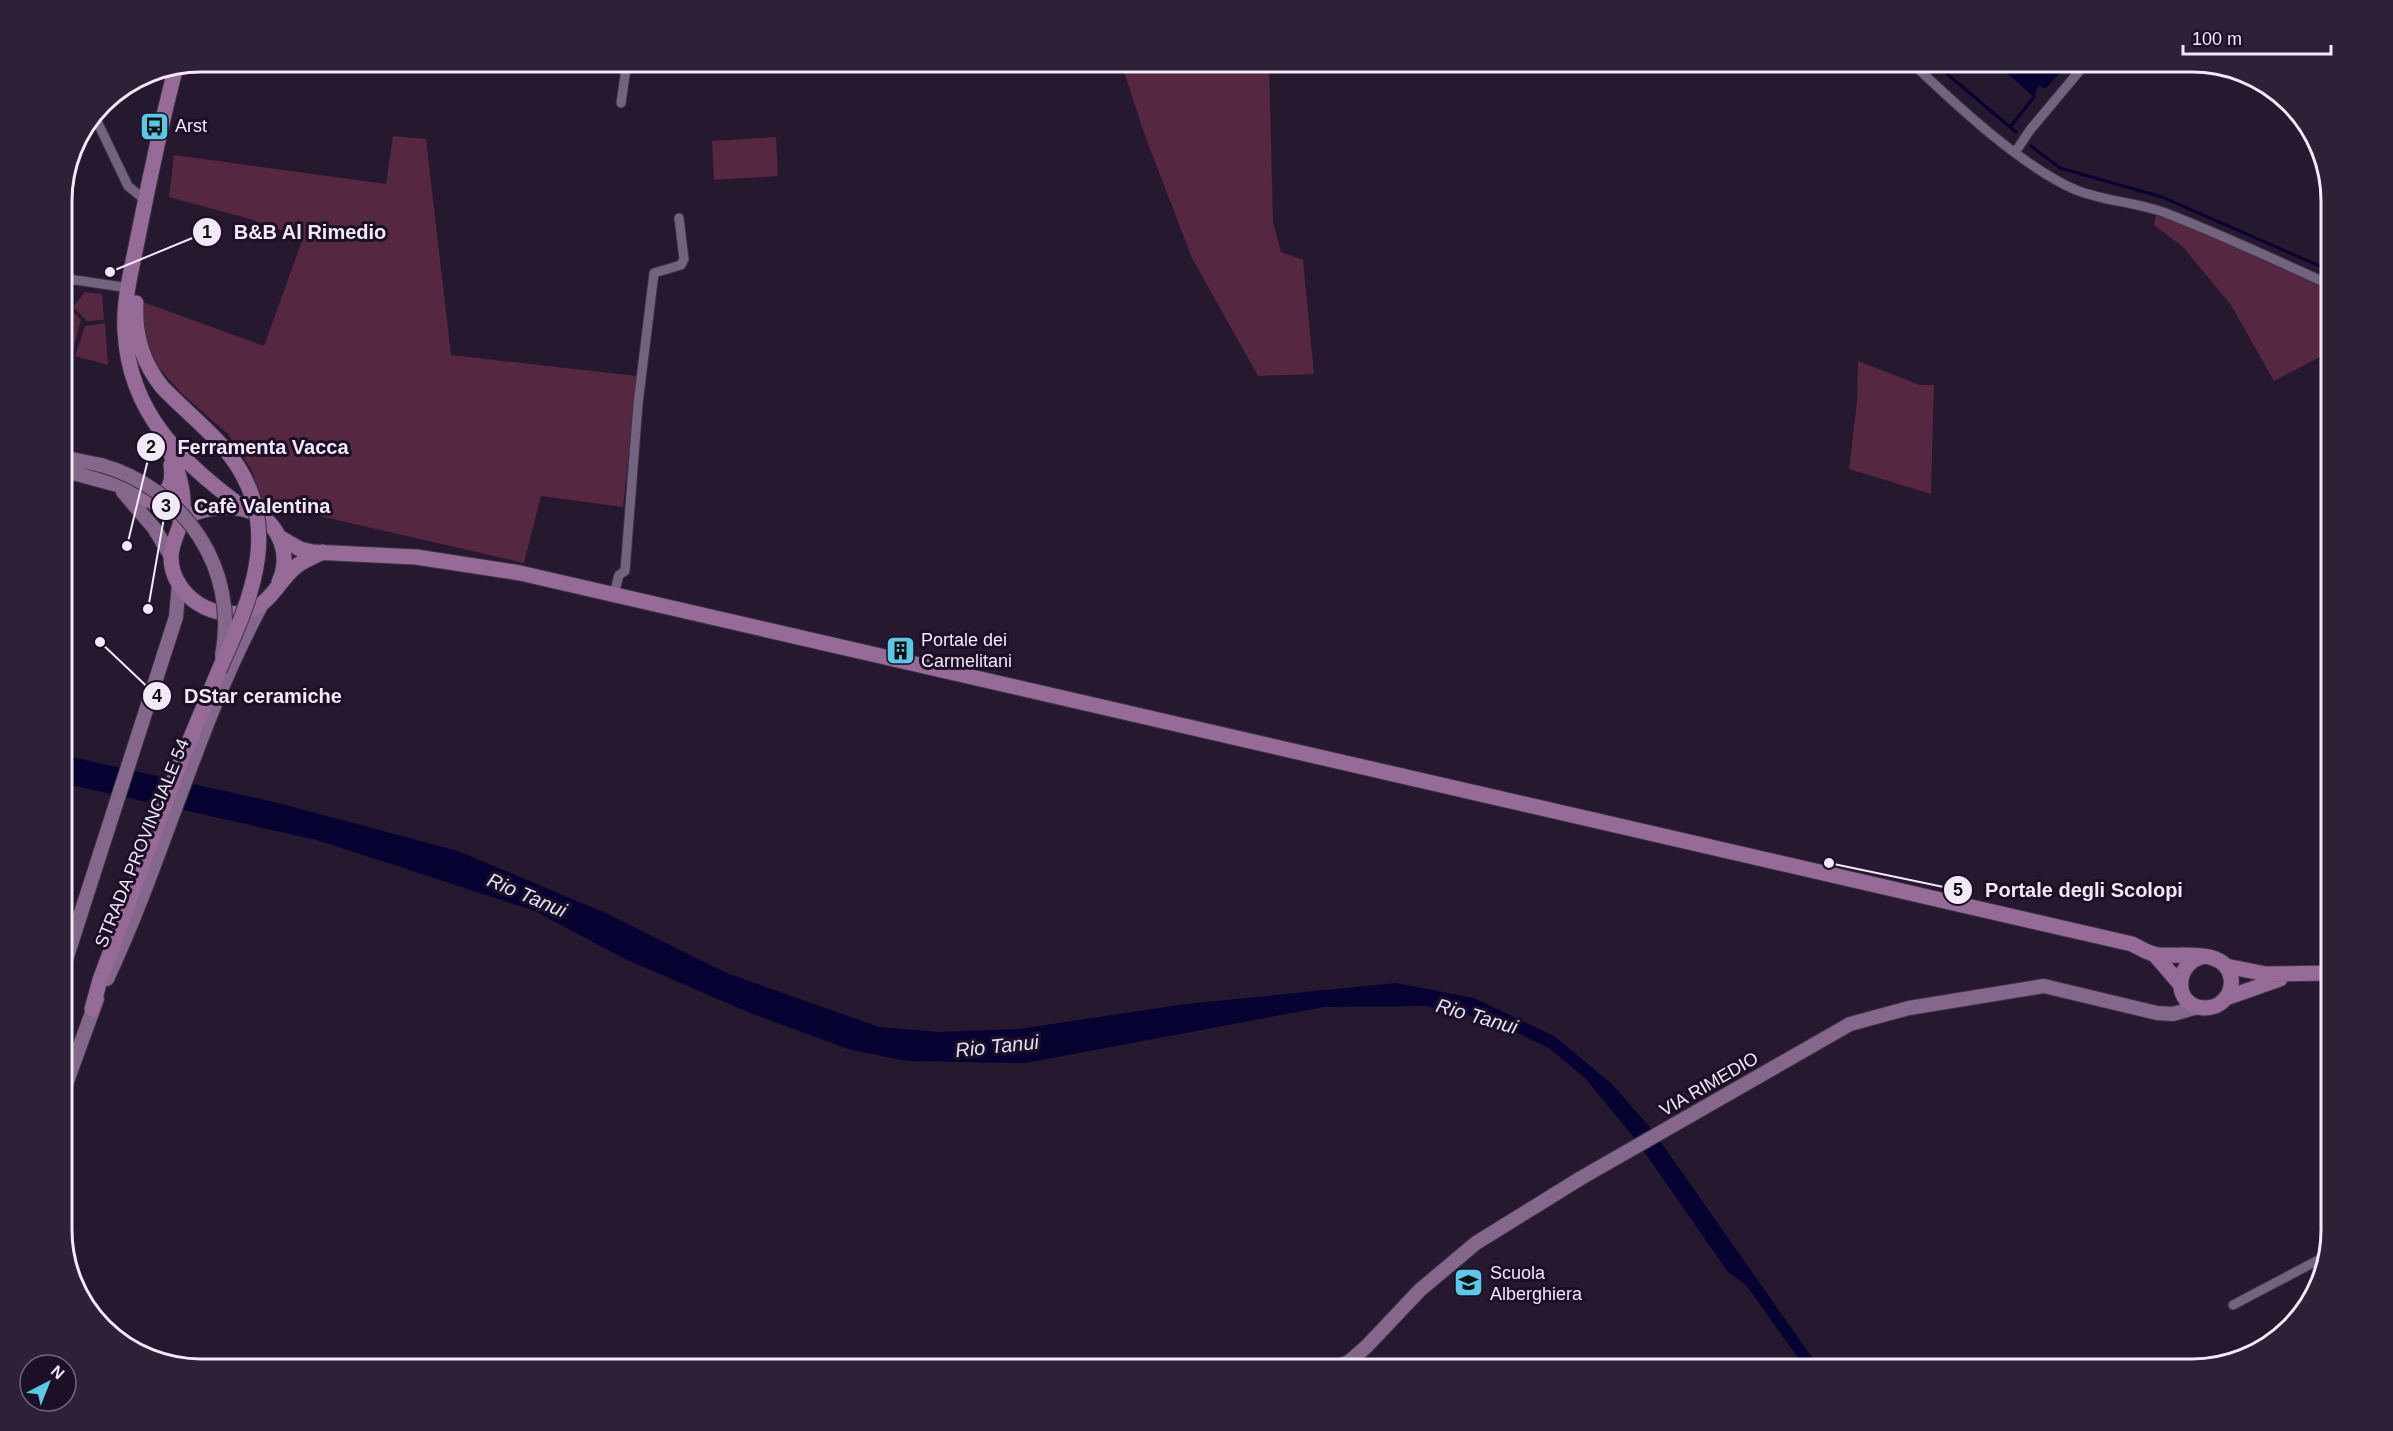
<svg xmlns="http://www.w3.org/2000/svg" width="2393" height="1431" viewBox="0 0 2393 1431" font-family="Helvetica,sans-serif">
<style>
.green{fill:#552740}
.water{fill:#060232}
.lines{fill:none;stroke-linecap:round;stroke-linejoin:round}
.stream{stroke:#060232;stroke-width:3}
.street-casing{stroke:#3c3244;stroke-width:11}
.secondary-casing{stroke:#3c3244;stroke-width:16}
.primary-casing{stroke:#3c3244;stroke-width:17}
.street{stroke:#73637e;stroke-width:9}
.secondary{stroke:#85678b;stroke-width:14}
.primary{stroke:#966b98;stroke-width:15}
.secondary-bridge-casing{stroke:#3c3244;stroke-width:16;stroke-linecap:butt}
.primary-bridge-casing{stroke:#3c3244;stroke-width:17;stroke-linecap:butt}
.secondary-bridge{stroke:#85678b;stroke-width:14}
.primary-bridge{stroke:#966b98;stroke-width:15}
.labels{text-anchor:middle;stroke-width:6;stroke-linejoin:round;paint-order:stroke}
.poi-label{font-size:18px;fill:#f1e8f8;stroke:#1d0f25;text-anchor:start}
.street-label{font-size:18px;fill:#f1e8f8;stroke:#1d0f25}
.water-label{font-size:20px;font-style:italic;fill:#dde2f7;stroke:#1d0f25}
.rim{fill:none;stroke:#f1e8f8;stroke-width:3}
.leader{fill:none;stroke:#f1e8f8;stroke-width:2}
.callout-dot{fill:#f1e8f8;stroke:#1d0f25;stroke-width:2}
.mark-label{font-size:18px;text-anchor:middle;font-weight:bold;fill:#111}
.callout-label{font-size:20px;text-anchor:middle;font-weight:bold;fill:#f1e8f8;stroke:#1d0f25;stroke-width:6;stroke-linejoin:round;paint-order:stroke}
</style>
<rect width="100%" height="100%" fill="#26182f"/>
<path class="green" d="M1121 62H1269L1273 222 1281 252 1303 260 1314 374 1258 376 1192 258 1144 133Z
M393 136 426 139 451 355 637 376 623 507 541 496 524 563 263 503 252 471 228 434 180 392 147 354 140 301 264 346 303 238 250 219 169 197 174 155 386 184Z
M776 137 778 176 714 180 712 141Z
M2156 215 2216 237 2331 288V351L2274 381 2231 305 2183 247 2154 225Z
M85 292 102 294 104 320 87 321 73 307Z
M62 300 81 320 72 354 62 352Z
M105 323 108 365 75 356 85 326Z
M1858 361 1920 385H1934L1931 494 1849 469 1857 402Z"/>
<path class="water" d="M1994 62H2070L2045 89 2039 85 2034 97Z
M62 755 274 802 458 851 603 912 729 974 879 1027 938 1032 1019 1029 1186 1004 1396 983 1474 998 1554 1036 1612 1084 1653 1131 1820 1369H1806L1746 1285 1728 1272 1636 1140 1585 1078 1549 1048 1490 1020 1425 1006 1324 1007 1025 1063 907 1061 848 1049 748 1012 625 959 535 911 317 840 62 783Z"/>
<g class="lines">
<path class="stream" d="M1933 62 2016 132
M2010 127 2034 97
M2031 146 2060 168 2162 197 2331 271"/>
<defs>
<path id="street" d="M592 62 627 66
M1911 62C1954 103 2022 167 2076 190 2106 202 2139 202 2168 214 2223 235 2277 261 2331 285
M621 103 627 62
M94 115 128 186 145 200
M2016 151 2030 130 2087 62
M62 278 129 288
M614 594 619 575 625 571 638 404 654 273 681 265 684 259 679 218
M2233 1305 2324 1257"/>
<path id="secondary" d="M62 457 101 465
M62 470 121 486 182 518
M123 492 154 528 171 556
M62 972 176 617 179 583
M107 979C164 858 198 722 261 606
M62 1095 97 999
M1333 1369 1350 1361 1367 1346 1420 1290 1476 1243 1581 1178 1850 1024 1909 1008 2044 986 2157 1013 2173 1014 2198 1007"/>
<path id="primary" d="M176 66C162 121 150 176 139 232 133 264 123 298 125 331 129 415 183 463 246 510
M136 303C134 335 142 362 162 387
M170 452C179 472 186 494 182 517 180 530 171 543 171 557 171 597 218 625 253 609 273 600 281 577 298 565 305 560 315 556 323 552
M147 500C167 496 174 486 171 465
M182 518C217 502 265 500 281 542 286 556 285 569 279 582
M279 537 300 549 313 552 416 557 520 573 2132 944C2140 948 2149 954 2158 955 2180 957 2226 947 2231 978 2232 986 2230 994 2224 1000 2219 1006 2211 1008 2203 1008 2172 1005 2175 963 2202 957
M2155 955 2180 984
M2226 966 2266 974 2331 973
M2226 998 2280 979
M92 1009 100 980 179 766 219 670"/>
</defs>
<use href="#street" class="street-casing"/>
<use href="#secondary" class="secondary-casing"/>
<use href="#primary" class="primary-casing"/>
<use href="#street" class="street"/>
<use href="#secondary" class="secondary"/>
<use href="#primary" class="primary"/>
<defs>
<path id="secondary-bridge" d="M101 465C185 489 239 569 222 656"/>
<path id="primary-bridge" d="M162 387C182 408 205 426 224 448 286 520 253 595 219 670"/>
</defs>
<use href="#secondary-bridge" class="secondary-bridge-casing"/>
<use href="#primary-bridge" class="primary-bridge-casing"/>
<use href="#secondary-bridge" class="secondary-bridge"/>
<use href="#primary-bridge" class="primary-bridge"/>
</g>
<defs>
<symbol id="bus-square" viewBox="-11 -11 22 22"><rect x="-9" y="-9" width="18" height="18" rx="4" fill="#5bc8e7" stroke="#1d0f25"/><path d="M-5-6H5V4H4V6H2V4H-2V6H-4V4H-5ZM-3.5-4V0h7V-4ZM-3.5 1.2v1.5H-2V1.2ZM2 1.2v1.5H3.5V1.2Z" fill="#111"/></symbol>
<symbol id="building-square" viewBox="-11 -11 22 22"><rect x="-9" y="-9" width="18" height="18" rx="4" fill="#5bc8e7" stroke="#1d0f25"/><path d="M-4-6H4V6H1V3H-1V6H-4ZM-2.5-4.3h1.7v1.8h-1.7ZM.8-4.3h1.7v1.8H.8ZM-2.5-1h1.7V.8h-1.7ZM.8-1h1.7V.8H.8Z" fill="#111"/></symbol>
<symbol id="school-square" viewBox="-11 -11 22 22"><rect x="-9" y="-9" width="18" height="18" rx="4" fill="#5bc8e7" stroke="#1d0f25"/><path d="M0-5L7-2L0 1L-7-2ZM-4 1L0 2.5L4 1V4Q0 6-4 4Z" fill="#111"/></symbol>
</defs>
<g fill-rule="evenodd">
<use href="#bus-square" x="138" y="110" width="33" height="33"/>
<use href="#building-square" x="884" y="634" width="33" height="33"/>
<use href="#school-square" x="1452" y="1266" width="33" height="33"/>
</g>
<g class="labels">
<g class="poi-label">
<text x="175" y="132">Arst</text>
<text x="921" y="646">Portale dei<tspan x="921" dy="21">Carmelitani</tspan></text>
<text x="1490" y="1279">Scuola<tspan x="1490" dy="21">Alberghiera</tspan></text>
</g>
<g class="street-label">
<text transform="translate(142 843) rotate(-68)" y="6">STRADA PROVINCIALE 54</text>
<text transform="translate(1709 1084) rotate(-30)" y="6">VIA RIMEDIO</text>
</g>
<g class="water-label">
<text transform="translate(527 895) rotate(23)" y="7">Rio Tanui</text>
<text transform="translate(1477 1016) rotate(16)" y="7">Rio Tanui</text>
<text transform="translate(997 1046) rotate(-6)" y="7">Rio Tanui</text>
</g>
</g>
<path d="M0 0H2393V1431H0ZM201 72H2192A129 129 0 0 1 2321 201V1230A129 129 0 0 1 2192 1359H201A129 129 0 0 1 72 1230V201A129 129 0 0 1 201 72Z" fill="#2e2036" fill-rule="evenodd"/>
<path class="rim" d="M201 72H2192A129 129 0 0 1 2321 201V1230A129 129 0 0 1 2192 1359H201A129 129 0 0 1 72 1230V201A129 129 0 0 1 201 72Z"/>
<path class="leader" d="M110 272L207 232M127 546L151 447M148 609L166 506M100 642L157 696M1829 863L1958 890"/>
<g class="callout-dot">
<circle cx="110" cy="272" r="6"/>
<circle cx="127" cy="546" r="6"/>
<circle cx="148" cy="609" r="6"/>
<circle cx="100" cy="642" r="6"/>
<circle cx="1829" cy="863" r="6"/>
<circle cx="207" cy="232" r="15"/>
<circle cx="151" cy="447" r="15"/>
<circle cx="166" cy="506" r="15"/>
<circle cx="157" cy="696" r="15"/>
<circle cx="1958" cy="890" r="15"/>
</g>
<g class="mark-label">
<text x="207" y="238">1</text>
<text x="151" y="453">2</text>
<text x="166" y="512">3</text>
<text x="157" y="702">4</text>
<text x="1958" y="896">5</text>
</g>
<g class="callout-label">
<text x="310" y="239">B&amp;B Al Rimedio</text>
<text x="263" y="454">Ferramenta Vacca</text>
<text x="262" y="513">Cafè Valentina</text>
<text x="263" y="703">DStar ceramiche</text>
<text x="2084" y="897">Portale degli Scolopi</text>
</g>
<g transform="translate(48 1383) rotate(42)"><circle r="28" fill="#1d0f25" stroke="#726679" stroke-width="1.5"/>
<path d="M0-4.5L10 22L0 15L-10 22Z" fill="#5bc8e7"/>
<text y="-9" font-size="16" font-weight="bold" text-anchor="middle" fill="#f1e8f8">N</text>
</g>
<path d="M2183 45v9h148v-9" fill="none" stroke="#f1e8f8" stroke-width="3"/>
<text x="2192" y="45" font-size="18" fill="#f1e8f8" stroke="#1d0f25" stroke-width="4.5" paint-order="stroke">100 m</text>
</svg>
